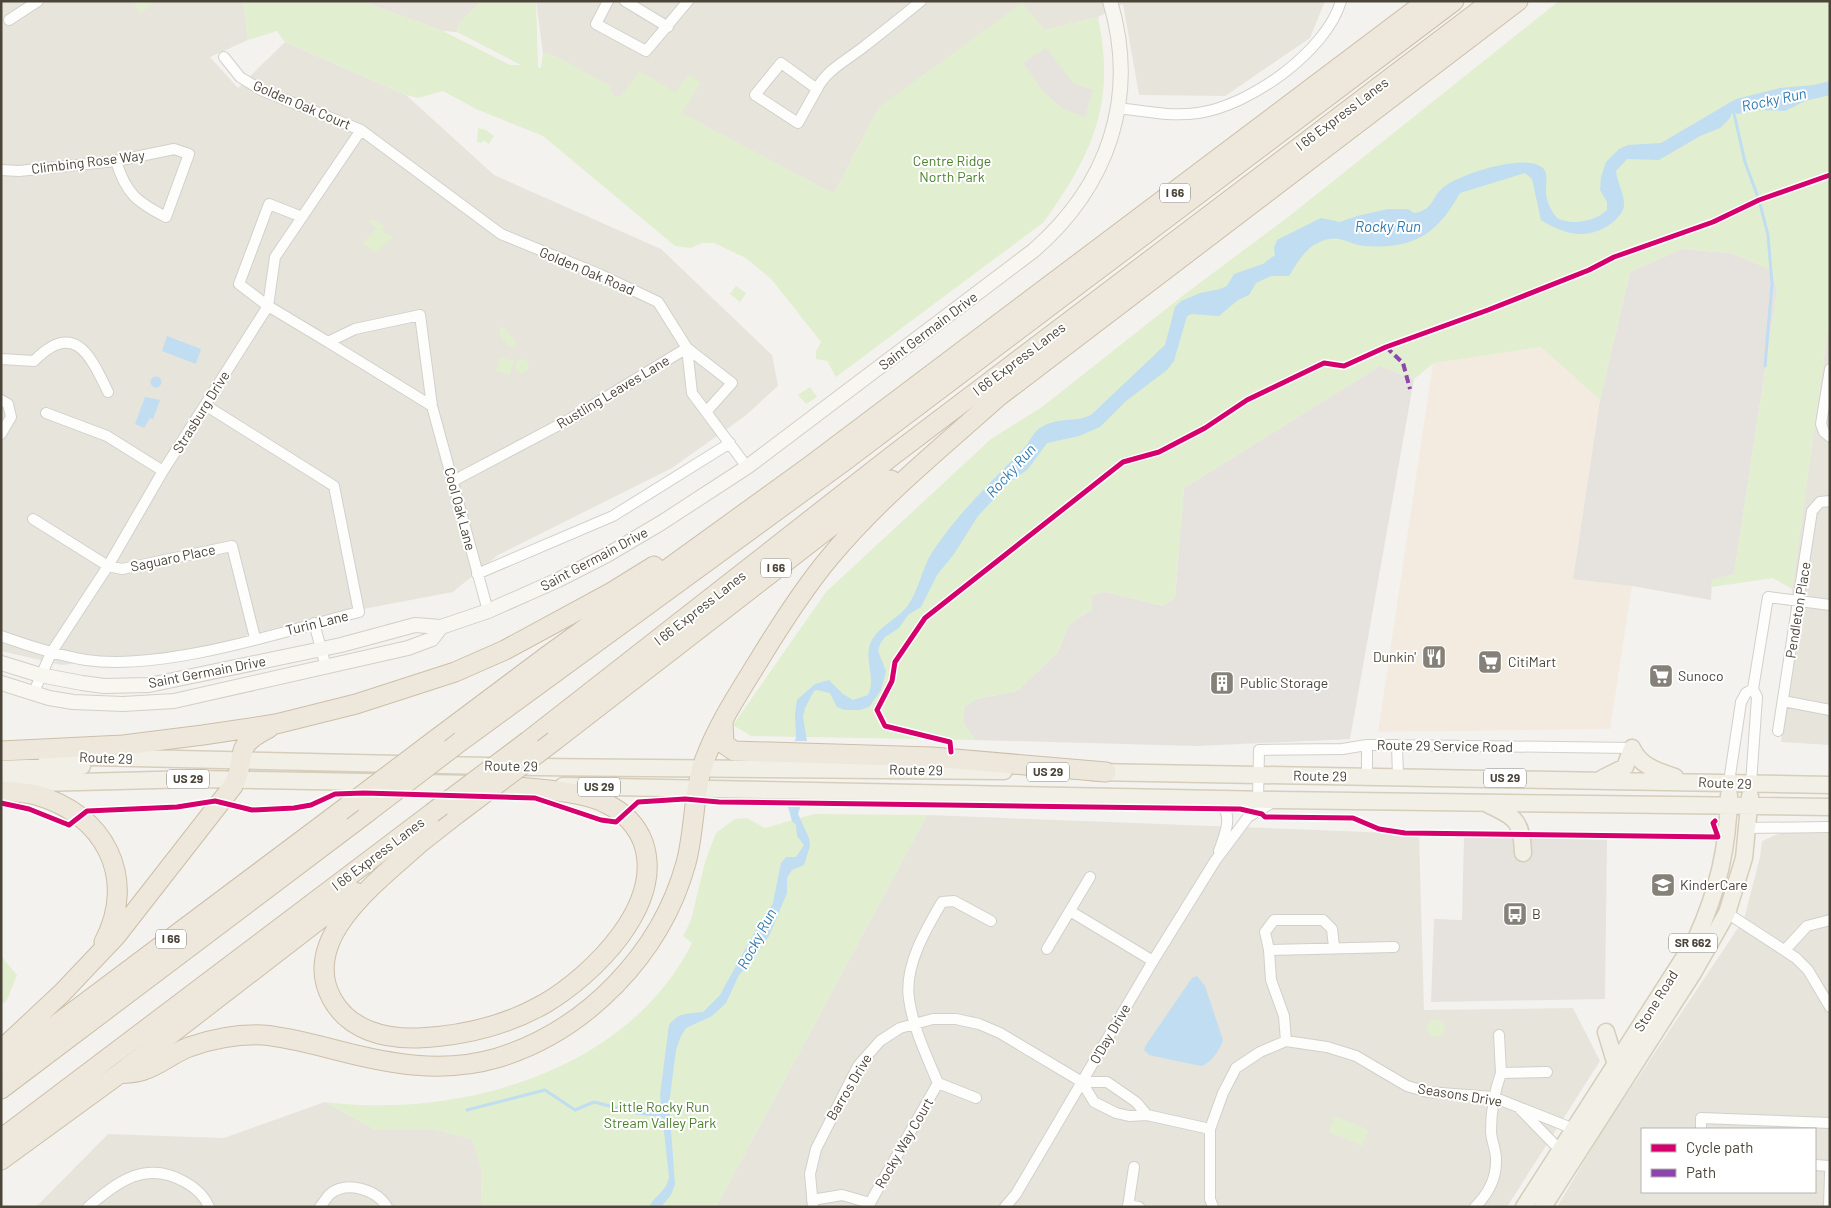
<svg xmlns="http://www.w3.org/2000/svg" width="1831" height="1208" viewBox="0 0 1831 1208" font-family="Barlow,sans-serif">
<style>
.residential{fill:#e7e4dc;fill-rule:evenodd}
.commercial{fill:#f3ebdf}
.industrial{fill:#e6e2de}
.green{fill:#e1eecf}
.parking{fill:#e6e3df}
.water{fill:#c0ddf1}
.pier{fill:#f4f2ee}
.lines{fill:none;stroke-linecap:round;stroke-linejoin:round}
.stream{stroke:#c0ddf1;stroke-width:3}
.street-casing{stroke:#d2d0cb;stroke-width:12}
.secondary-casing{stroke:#d3cfc5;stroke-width:16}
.primary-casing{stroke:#d6cebb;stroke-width:19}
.highway-casing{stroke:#ccbfa9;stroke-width:21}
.street{stroke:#fdfdfc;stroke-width:10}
.secondary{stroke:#f7f6f1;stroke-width:14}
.primary{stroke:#f2efe6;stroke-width:16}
.highway{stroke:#ede8db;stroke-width:19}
.highway-bridge-casing{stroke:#ccbfa9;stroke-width:21;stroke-linecap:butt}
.highway-bridge{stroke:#ede8db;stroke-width:19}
.quiet{stroke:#8e44ad;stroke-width:4;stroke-dasharray:8 4;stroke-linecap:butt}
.cycleway-casing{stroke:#fff;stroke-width:8}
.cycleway{stroke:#d6006c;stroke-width:5}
.labels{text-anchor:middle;stroke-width:4;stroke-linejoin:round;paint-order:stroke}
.shield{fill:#fff;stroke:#817c74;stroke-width:1}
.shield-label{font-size:12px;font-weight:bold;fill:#4b4439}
.street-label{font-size:14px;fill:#4b4439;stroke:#fff}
.park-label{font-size:14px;fill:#4a7f2a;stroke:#fff}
.poi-label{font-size:14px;fill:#4b4439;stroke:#fff;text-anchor:start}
.water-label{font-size:15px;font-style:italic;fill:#2e7ab2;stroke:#fff}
</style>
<rect width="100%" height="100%" fill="#f4f2ee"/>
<path class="residential" d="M1 1H243L248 40 210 57 238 88 285 42 406 95 494 175 661 249 772 355 778 386 745 416 672 468 498 555 453 592 321 617 179 652 62 665 1 651Z
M361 1H481L459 24 457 32 443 31Z
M536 1H1325L1310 38 1225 96 1139 95 1123 4 1098 17 1045 30 879 107 834 194 681 113 701 82 676 92 621 98 612 95 609 86 559 58 543 53Z
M1830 313V745L1781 742 1792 589Z
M927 815 1419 834 1424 1010 1573 1008 1600 1061 1507 1207H716Z
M1789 829 1830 831V1207H1557L1601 1133 1744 919 1760 857 1762 841ZM1642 1129H1815V1192H1642Z
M325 1102 376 1130H437L472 1139 482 1169 481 1207H36L108 1134 224 1138Z"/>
<path class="commercial" d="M1541 347 1600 400 1573 578 1632 586 1610 729 1378 732 1433 363Z"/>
<path class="industrial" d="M1681 249 1731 253 1772 270 1777 291 1734 574 1712 580 1711 600 1632 586 1573 579 1600 400 1630 272Z
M1380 366 1414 379 1350 739 1197 746 975 740 963 722 964 708 976 699 1017 691 1058 652 1069 625 1092 609 1091 595 1106 592 1163 606 1175 598 1184 488Z"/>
<path class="green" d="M133 1H155L140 14Z
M243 1H361L443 31 510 65H521L457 32 459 24 481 1H536L538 67 541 68 543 53 559 58 610 86 612 95 620 97 640 71 675 92 688 75 701 82 682 113 834 194 879 107 1022 3 1045 30 1098 17C1116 104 1093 153 1044 222L836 377 827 361 816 359V351L821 342 772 280 746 258 714 243H702L691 248 675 246 543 136 476 109 443 91 418 98 406 95 285 42 277 31 248 40Z
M1559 1H1830V313L1792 589 1773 578 1712 587 1711 580 1734 574 1777 291 1772 270 1731 253 1681 249 1630 272 1600 400 1541 347 1434 363 1414 379 1380 366 1184 488 1175 598 1163 606 1106 592 1091 595 1092 609 1069 625 1058 652 1017 691 976 699 964 708 963 722 975 740 751 736 733 725 826 592 991 439 1042 407 1185 294 1292 214Z
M478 128 486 130 494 136 489 144 483 140 481 143 477 142Z
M372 219 384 226 381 230 393 237 376 253 363 244 376 228 369 223Z
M736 286 746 293 740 302 730 294Z
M503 326 516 341 515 347 509 346 500 336 499 330Z
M500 357 514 361 510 375 496 371Z
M515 366a7 7 0 1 1 14 0a7 7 0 1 1-14 0Z
M810 387 817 397 806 404 798 395Z
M814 814 927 815 716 1207H481L482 1169 472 1139 436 1130H376L325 1102C458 1119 628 1072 692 943L683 936 691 920 705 862 716 833 735 819 747 818 765 828Z
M1 956 17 975 7 1000 1 1005Z
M1427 1028a9 9 0 1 1 18 0a9 9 0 1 1-18 0Z
M1335 1116 1369 1130 1362 1146 1329 1132Z"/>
<path class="parking" d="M1046 48 1074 84 1093 90 1085 117 1062 108 1044 92 1023 63Z
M1464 837 1607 838 1605 999 1431 1002 1434 919 1462 920Z"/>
<path class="water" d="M1830 81V95L1805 101 1785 111 1758 110 1737 114 1733 110 1730 118 1720 128 1700 136 1659 160 1627 159 1616 171C1617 182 1625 195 1624 206 1623 212 1618 218 1613 222 1590 241 1564 235 1541 220L1532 179 1525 173 1460 193C1436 236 1413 249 1364 246 1347 244 1339 233 1320 242 1305 248 1297 263 1289 276H1271L1256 283 1249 295 1238 300 1219 316 1192 314 1187 316 1174 361 1167 370 1126 401 1100 427 1079 436 1047 443 1028 469 1009 483 978 516 954 554 937 575 921 607 908 615 899 628 885 637 880 644 878 651 886 671 881 690 869 707 860 710H845L837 707 830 693 817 690 814 691 805 708 803 717 807 741 801 753 797 799 800 808 798 814 809 838 810 846 804 865 792 870 787 878V893L769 936 755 956 739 975 726 1003 712 1016 686 1028 681 1036 676 1050 669 1104 675 1184 671 1195 661 1207H649C655 1195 667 1191 669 1177L660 1095 669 1025C678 1012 688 1014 703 1012L720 995 758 926 764 919 773 903 781 863 786 857H796L804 845 797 836 796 825 792 821 785 796 788 755 796 738 795 713 797 700 815 684 829 680 843 694 853 700 868 695C877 678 862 657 872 640 880 626 895 620 905 609 919 593 921 569 933 551 959 512 992 481 1024 448 1030 442 1033 432 1040 428 1059 416 1075 423 1091 415L1165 345 1175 307 1181 301 1200 293 1220 289 1227 286 1234 274 1263 264 1275 255 1274 248 1277 240 1321 218 1340 222 1357 216 1388 209H1408L1414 213C1436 209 1430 197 1445 186 1461 174 1526 152 1543 168 1549 174 1545 186 1546 194 1547 203 1552 212 1557 218 1572 226 1596 221 1607 210V202L1600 190 1601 177 1606 162 1619 149 1628 145 1661 143 1736 99 1780 88 1814 85Z
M167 336 201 349 196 364 162 351Z
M150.5 382a5.5 5.5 0 1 1 11 0a5.5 5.5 0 1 1-11 0Z
M145 397 160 400 153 419 150 418 144 428 135 424Z
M1197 976 1205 986 1223 1040C1220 1050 1211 1063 1201 1066L1149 1055 1144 1050 1146 1045 1192 978Z"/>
<path class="pier" d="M792 741H809L800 762 798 794 802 805H785L783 796 785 755Z"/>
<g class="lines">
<path class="stream" d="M1733 109 1745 162 1759 200 1768 235 1772 284 1765 366
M467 1110 545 1090 575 1110 594 1102 637 1113 665 1116"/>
<defs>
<path id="street" d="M608 1 596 24 646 51 688 1
M625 1 668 27
M9 20 38 1
M224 57 240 77 261 90 361 130 501 234 601 275 658 302 687 348 692 393 747 467
M817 89 781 63 755 95 798 123 817 89C827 69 849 59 866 45 884 31 903 16 921 1
M1118 108C1144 111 1171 117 1198 113 1249 106 1326 52 1341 1
M1 170 19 171 116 161 174 149 189 154 166 217C137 202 126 194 116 161
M302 217 269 204 239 284 268 306 328 342 355 329 420 315 432 406 488 611
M328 342 432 406
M1 359 34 361C75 319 91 357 108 392
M1830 369 1821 424 1824 432 1830 437
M1 400 8 404 11 417 1 434
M46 413 107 436 163 471
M453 481 572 418 687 348 732 383 706 412
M33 519 108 566 122 569 232 546 255 638
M477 574 613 516 730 443
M314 623 326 667
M1 636C29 646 56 655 86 660 165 671 281 632 359 612L334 486 205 405
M33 694 51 653 108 566 163 471 268 306 275 257 361 130
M1783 701 1830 710
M1778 731 1812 511 1820 502 1830 501
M1367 745V776
M1397 745 1398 776
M1729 782 1741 702 1746 693 1753 689
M1751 784 1757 697 1753 689 1768 597 1830 605
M1213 799C1236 810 1226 832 1219 851
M1258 799 1259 750 1342 749 1367 745H1397L1632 748
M1748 828 1830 827
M1070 911 1153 961
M1727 913 1796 958 1808 970 1830 1007
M1334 947 1332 929 1323 920H1274L1265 932 1269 950 1394 947
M1047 949 1090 877
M1269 950 1271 980 1284 1016 1286 1041
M1785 950 1807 926 1830 920
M1499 1035 1501 1073
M1082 1082H1107L1136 1102 1147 1115
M938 1083 976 1098
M1520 1109 1560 1150
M1701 1129V1118L1830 1123
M1815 1165 1830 1166
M812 1200 842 1195 870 1203 938 1083C927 1057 913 1028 909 999 904 966 926 929 942 902L954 901 991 921
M1128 1205 1139 1207
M88 1207C118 1181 146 1160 185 1182 196 1188 204 1195 209 1207
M320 1207C323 1203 327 1197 330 1194 347 1180 377 1190 387 1207
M813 1207 810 1174 816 1149 858 1066 880 1041 900 1028 933 1019H956L979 1024 1000 1033 1082 1082 1094 1102 1116 1113 1129 1116 1147 1115 1210 1129
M1005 1207 1016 1194 1153 961 1215 861 1248 817 1273 802
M1128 1207 1134 1167
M1213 1207 1210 1199V1129L1223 1093 1236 1068 1260 1052 1286 1041 1327 1047 1356 1056 1407 1086 1428 1092 1493 1097 1574 1129
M1475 1207C1487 1195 1496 1179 1496 1162 1497 1151 1491 1141 1491 1131 1491 1110 1494 1093 1501 1073L1547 1072
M1829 1207 1830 1173"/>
<path id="secondary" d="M1 663 40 675 82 683 104 686 149 685 341 645 415 625 441 627 488 611 558 580 607 555 661 523 747 467 1033 251C1108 186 1139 98 1110 1
M1 683 49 698 73 702 123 704 174 701 408 648 432 639 441 627"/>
<path id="primary" d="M1632 748C1640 766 1657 771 1675 777
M46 756 534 767 1004 771
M1 769 82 766
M1093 772 1830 785
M1603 778 1625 767 1632 748
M1 784 195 779 476 784
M563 786 1277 800 1830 807
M1489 805C1516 817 1522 822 1523 853
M1606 1032 1616 1065
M1524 1207 1696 939C1718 890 1728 848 1729 795
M1543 1207 1693 973 1727 913 1744 858 1750 796"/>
<path id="highway" d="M990 403 1518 1
M723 722 724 744 734 751 932 757 1106 772
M435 740 547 656 810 466 1427 1
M461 741 843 462 1454 1
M528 741 892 456 1492 1
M554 741 891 480
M1 751 123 745 203 735 276 724 356 704 455 672 505 650 612 592 654 566
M1 791C12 792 25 792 36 795 104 814 138 877 104 942
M421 842C381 879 298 937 332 999 349 1030 384 1039 418 1038 461 1036 505 1026 544 1004 593 975 665 905 643 842 636 824 622 811 605 803 580 790 529 789 499 785
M411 850 457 814
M1 1050 62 993 116 936 233 786C249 756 229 748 269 728
M1 1066 341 811
M119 1074C127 1073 137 1073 144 1070 160 1065 173 1053 189 1047 212 1039 238 1034 263 1035 287 1037 312 1044 336 1050 389 1064 443 1074 497 1058 586 1031 661 954 686 863 695 830 693 790 705 759 718 724 740 691 759 660 781 624 804 588 830 557 880 497 941 448 998 397
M1 1089 368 812
M1 1139 432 813
M1 1160 119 1074 355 892"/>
</defs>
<use href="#street" class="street-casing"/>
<use href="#secondary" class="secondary-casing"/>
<use href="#primary" class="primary-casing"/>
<use href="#highway" class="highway-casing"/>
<use href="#street" class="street"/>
<use href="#secondary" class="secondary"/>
<use href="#primary" class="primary"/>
<use href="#highway" class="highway"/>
<defs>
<path id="highway-bridge" d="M341 811 435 740
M368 812 461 741
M432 813 528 741
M457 814 554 741"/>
</defs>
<use href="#highway-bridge" class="highway-bridge-casing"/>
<use href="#highway-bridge" class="highway-bridge"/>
<path class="quiet" d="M1386 347 1403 363 1410 389"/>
<defs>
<path id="cycleway" d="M951 752 950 742 885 726 877 710 892 681 895 662 925 618 1123 462 1159 452 1205 428 1247 400 1324 363 1344 366 1386 347 1488 310 1589 270 1614 257 1713 222 1759 200 1830 175
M1 803 29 809 69 825 87 811 177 807 215 801 252 810 294 808 311 805 335 794 364 793 535 798 601 820 616 822 638 802 685 799 719 802 1240 809 1262 814 1265 817 1353 818 1379 829 1405 833 1718 837 1713 823 1715 821"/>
</defs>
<use href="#cycleway" class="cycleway-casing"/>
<use href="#cycleway" class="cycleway"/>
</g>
<defs>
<symbol id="restaurant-square" viewBox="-11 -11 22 22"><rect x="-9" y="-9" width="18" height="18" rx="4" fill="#868178" stroke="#fff"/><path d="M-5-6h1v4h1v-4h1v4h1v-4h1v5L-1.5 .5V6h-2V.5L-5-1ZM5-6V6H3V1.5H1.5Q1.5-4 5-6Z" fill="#fff"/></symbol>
<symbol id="supermarket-square" viewBox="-11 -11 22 22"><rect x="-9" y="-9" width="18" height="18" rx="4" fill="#868178" stroke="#fff"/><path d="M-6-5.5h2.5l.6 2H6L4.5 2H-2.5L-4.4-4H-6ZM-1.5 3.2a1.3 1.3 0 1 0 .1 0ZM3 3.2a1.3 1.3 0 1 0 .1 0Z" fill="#fff"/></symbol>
<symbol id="building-square" viewBox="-11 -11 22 22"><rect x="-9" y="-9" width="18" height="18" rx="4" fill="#868178" stroke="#fff"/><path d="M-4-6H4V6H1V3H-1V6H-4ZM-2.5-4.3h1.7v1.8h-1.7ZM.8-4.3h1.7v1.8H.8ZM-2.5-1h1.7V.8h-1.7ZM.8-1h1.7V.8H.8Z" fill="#fff"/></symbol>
<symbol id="school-square" viewBox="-11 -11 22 22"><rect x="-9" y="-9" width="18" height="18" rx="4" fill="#868178" stroke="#fff"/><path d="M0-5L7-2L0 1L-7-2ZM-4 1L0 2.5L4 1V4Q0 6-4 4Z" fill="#fff"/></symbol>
<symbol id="bus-square" viewBox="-11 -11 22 22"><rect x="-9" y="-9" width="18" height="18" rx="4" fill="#868178" stroke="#fff"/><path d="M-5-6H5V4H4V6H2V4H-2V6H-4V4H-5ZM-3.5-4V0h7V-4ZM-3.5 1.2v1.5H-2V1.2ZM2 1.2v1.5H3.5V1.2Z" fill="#fff"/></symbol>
</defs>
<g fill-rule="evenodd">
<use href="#restaurant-square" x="1420" y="643" width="28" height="28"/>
<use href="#supermarket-square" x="1476" y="648" width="28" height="28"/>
<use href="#supermarket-square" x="1647" y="662" width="28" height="28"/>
<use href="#building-square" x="1208" y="669" width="28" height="28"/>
<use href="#school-square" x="1649" y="871" width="28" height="28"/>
<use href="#bus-square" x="1501" y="900" width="28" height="28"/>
</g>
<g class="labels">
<g class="shield">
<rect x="1160" y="183.5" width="30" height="19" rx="4"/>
<rect x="761" y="558.5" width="30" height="19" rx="4"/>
<rect x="1027" y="762.5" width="42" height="19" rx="4"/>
<rect x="1484" y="768.5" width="42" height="19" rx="4"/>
<rect x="167" y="769.5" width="42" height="19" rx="4"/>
<rect x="578" y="777.5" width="42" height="19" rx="4"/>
<rect x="156" y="929.5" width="30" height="19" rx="4"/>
<rect x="1669" y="933.5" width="48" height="19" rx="4"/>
</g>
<g class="shield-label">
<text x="1175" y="197">I 66</text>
<text x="776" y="572">I 66</text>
<text x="1048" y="776">US 29</text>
<text x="1505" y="782">US 29</text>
<text x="188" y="783">US 29</text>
<text x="599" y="791">US 29</text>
<text x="171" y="943">I 66</text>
<text x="1693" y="947">SR 662</text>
</g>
<g class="street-label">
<text transform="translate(302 105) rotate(23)" y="5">Golden Oak Court</text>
<text transform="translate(1342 114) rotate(-37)" y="5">I 66 Express Lanes</text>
<text transform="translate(88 162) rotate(-7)" y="5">Climbing Rose Way</text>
<text transform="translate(587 271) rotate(23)" y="5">Golden Oak Road</text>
<text transform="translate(928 331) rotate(-37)" y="5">Saint Germain Drive</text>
<text transform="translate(1019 359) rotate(-37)" y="5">I 66 Express Lanes</text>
<text transform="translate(613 392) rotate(-31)" y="5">Rustling Leaves Lane</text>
<text transform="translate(201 412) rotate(-58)" y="5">Strasburg Drive</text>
<text transform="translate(460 509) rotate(75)" y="5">Cool Oak Lane</text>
<text transform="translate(173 558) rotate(-12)" y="5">Saguaro Place</text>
<text transform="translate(594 559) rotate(-28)" y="5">Saint Germain Drive</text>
<text transform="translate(700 608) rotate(-38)" y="5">I 66 Express Lanes</text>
<text transform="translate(1798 610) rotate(-81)" y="5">Pendleton Place</text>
<text transform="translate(317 623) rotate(-14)" y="5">Turin Lane</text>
<text transform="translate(207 672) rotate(-11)" y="5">Saint Germain Drive</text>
<text transform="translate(1445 746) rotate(1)" y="5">Route 29 Service Road</text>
<text transform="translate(106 758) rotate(2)" y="5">Route 29</text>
<text transform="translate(511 766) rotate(1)" y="5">Route 29</text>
<text transform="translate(916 770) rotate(1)" y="5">Route 29</text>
<text transform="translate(1320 776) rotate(1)" y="5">Route 29</text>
<text transform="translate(1725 783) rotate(2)" y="5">Route 29</text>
<text transform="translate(378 854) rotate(-37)" y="5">I 66 Express Lanes</text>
<text transform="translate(1656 1001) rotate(-58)" y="5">Stone Road</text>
<text transform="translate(1110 1034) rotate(-60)" y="5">O'Day Drive</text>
<text transform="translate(849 1087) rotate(-59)" y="5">Barros Drive</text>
<text transform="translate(1460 1095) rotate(9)" y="5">Seasons Drive</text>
<text transform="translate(904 1143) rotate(-60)" y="5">Rocky Way Court</text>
</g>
<g class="park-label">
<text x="952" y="166">Centre Ridge<tspan x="952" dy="16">North Park</tspan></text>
<text x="660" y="1112">Little Rocky Run<tspan x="660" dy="16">Stream Valley Park</tspan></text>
</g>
<g class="poi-label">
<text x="1416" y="662" text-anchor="end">Dunkin'</text>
<text x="1508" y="667">CitiMart</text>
<text x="1678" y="681">Sunoco</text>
<text x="1240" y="688">Public Storage</text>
<text x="1680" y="890">KinderCare</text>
<text x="1532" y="919">B</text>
</g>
<g class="water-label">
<text transform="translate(1774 100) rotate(-12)" y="5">Rocky Run</text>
<text x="1388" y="232">Rocky Run</text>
<text transform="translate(1011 471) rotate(-48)" y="5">Rocky Run</text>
<text transform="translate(757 939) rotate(-62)" y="5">Rocky Run</text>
</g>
</g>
<rect width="1831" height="1208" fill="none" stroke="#4b4439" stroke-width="5"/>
<rect x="1641" y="1128" width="175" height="65" fill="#ffffff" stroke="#b7b4b0"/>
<rect x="1651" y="1144" width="25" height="8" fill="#d6006c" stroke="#b7b4b0"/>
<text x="1686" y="1153" font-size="15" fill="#4b4439">Cycle path</text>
<rect x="1651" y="1169" width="25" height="8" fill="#8e44ad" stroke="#b7b4b0"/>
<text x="1686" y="1178" font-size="15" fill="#4b4439">Path</text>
</svg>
